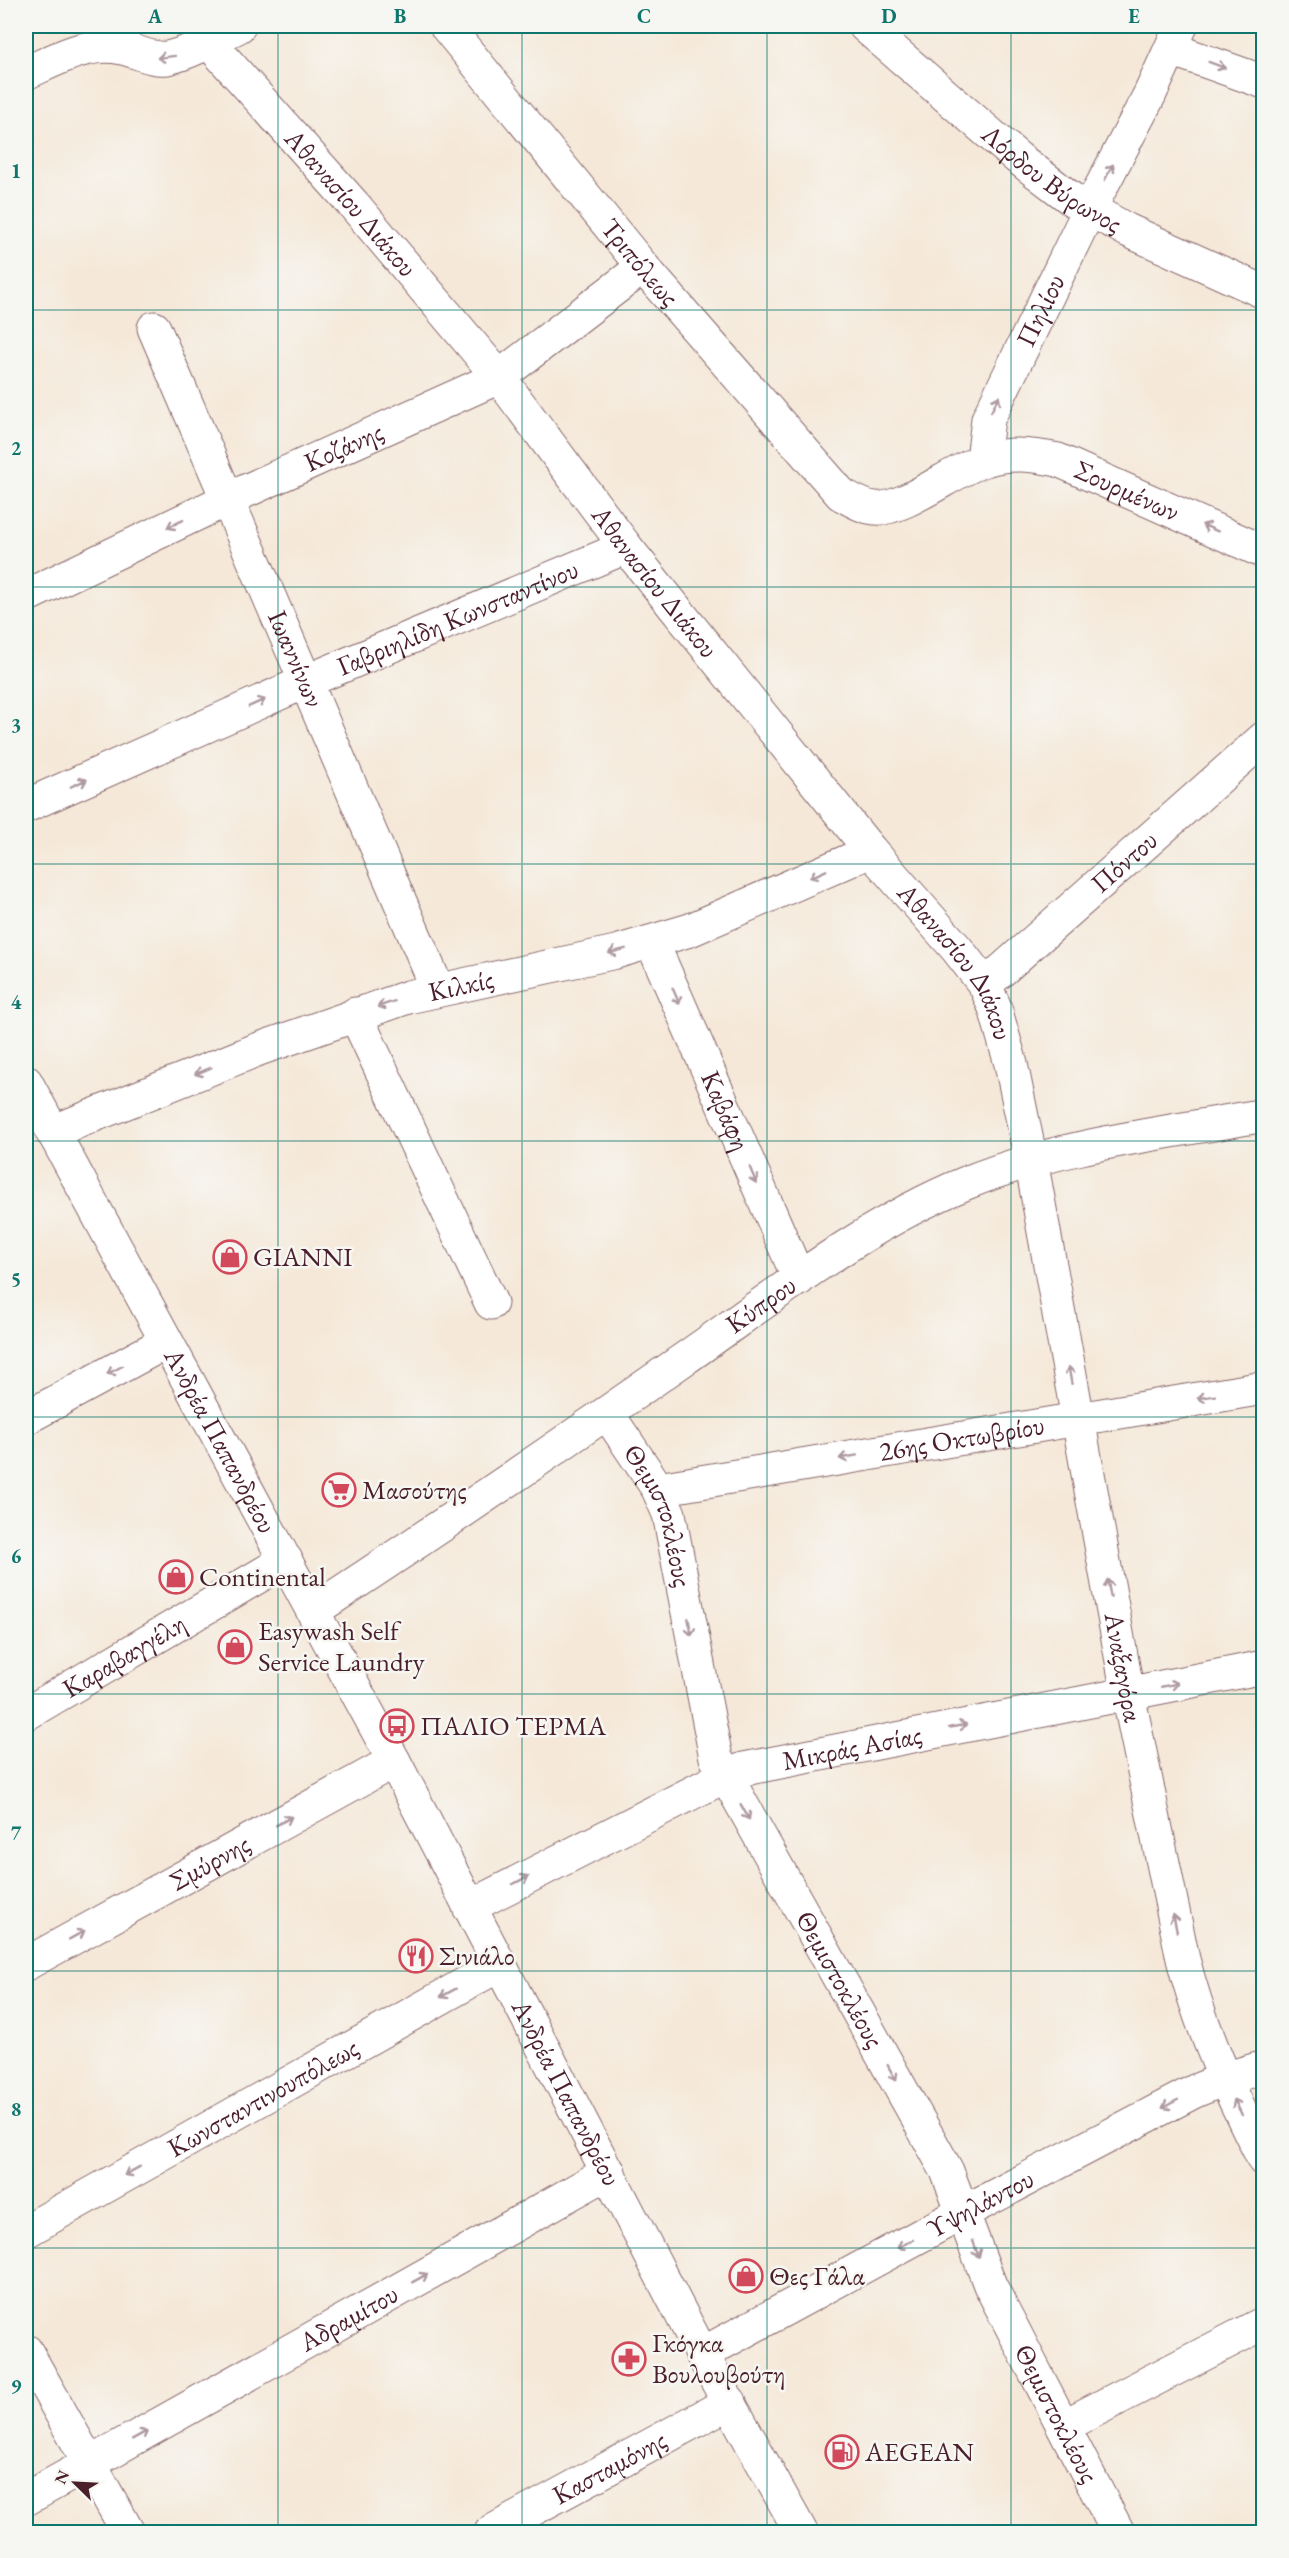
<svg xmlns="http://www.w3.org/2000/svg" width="1289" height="2558" viewBox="0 0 1289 2558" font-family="'EB Garamond',serif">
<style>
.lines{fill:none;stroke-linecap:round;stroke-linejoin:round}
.minor-casing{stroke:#866568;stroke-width:35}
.major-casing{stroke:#866568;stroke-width:35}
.minor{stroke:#fff;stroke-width:33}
.major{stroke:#fff;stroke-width:33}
.oneway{stroke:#ae9aa0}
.grid{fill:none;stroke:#0f766e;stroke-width:1.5;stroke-opacity:0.55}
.labels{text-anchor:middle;stroke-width:5;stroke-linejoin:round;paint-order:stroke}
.street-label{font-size:27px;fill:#4a1f2b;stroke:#f6f6f2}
.poi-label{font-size:27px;fill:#4a1f2b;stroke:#f6f6f2;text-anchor:start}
.neatline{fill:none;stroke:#0f766e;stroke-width:2}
.grid-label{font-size:20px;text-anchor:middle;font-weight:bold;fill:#0f766e}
</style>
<rect width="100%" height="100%" fill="#f6f6f2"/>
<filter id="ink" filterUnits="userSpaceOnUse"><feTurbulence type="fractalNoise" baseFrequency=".0167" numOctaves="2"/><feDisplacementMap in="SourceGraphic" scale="12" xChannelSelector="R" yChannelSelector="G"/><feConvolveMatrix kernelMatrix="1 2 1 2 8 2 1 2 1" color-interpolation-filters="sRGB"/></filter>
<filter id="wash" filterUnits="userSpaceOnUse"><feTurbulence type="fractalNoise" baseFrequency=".008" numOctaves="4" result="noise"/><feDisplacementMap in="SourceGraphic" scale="24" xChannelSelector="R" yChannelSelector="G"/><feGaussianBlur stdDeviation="1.35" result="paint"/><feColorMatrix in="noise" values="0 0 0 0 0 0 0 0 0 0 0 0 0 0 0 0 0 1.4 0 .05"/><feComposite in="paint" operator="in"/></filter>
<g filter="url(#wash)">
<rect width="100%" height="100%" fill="#f5e8d8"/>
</g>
<g filter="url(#ink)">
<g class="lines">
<defs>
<g id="minor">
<path id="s1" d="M446 26 643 267 841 494C852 500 863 507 875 508 902 512 956 468 985 460 1010 452 1033 455 1058 460L1264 552"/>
<path id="s2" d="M865 26 1018 158 1073 200 1127 230 1264 292"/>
<path id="s3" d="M208 41 354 205 499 377 626 547 871 851 957 949 985 985 995 1008 1011 1064 1031 1160 1128 1694 1183 1959C1201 2030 1231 2094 1264 2160"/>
<path d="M1171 49 1264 82"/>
<path d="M26 73C55 60 89 40 122 48 138 51 150 60 167 58 192 53 216 37 239 26"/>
<path id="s4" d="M154 328 438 990"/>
<path id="s5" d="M983 460 988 419 1089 210 1150 94 1181 26"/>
<path id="s6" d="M26 596 228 499 499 377 643 267"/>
<path id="s7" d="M26 806 307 681 626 547"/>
<path id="s8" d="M652 942 799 1279"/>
<path id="s9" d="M985 985 1264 738"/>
<path d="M355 1014 491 1303"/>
<path id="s10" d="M52 1132 259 1049 408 997 616 952 690 930 871 851"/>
<path id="s11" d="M607 1413 658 1489 669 1514 716 1758 947 2171 990 2285 1118 2532"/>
<path d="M26 1418 166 1342"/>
<path id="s12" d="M658 1489 1264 1388"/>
<path id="s13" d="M313 1611C438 1529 561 1445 684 1359 773 1297 864 1225 966 1183 1061 1144 1163 1134 1264 1115"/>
<path id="s14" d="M26 1714 286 1560"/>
<path id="s15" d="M469 1907 725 1776 744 1769 1264 1667"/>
<path id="s16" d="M26 1964 394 1761"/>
<path id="s17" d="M26 2231 499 1965"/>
<path d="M26 2351 128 2532"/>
<path id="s18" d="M702 2354 964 2212 1195 2091 1224 2079 1264 2067"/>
<path d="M1064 2426 1264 2323"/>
<path id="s19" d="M26 2499 609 2172"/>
<path id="s20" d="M491 2532 730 2402"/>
</g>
<g id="major">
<path id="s21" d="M26 1082 394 1761 702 2354 801 2532"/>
</g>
</defs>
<use href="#minor" class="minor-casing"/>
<use href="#major" class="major-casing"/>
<use href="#minor" class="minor"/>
<use href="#major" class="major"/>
</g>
<defs><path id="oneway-shaft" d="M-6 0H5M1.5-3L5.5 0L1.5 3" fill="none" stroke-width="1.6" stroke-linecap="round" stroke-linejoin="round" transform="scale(1.5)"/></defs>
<g class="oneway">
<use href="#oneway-shaft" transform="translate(166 57) rotate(173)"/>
<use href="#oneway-shaft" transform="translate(1217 65) rotate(20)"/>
<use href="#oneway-shaft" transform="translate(1109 172) rotate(-62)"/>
<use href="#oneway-shaft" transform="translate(995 404) rotate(-64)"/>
<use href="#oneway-shaft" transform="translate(175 524) rotate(155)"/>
<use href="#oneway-shaft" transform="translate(1210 528) rotate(-156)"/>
<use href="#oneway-shaft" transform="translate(257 703) rotate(-24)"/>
<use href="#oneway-shaft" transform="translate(79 783) rotate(-24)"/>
<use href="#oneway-shaft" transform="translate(818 874) rotate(156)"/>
<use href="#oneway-shaft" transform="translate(617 951) rotate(166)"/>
<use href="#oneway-shaft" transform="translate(676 996) rotate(67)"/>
<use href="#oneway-shaft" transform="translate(386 1004) rotate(162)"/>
<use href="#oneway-shaft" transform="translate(203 1071) rotate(158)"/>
<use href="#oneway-shaft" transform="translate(753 1175) rotate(67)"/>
<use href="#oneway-shaft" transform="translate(115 1370) rotate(152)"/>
<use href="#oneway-shaft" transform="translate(1070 1375) rotate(-100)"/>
<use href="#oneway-shaft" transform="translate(1206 1397) rotate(171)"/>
<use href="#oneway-shaft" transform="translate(848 1457) rotate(170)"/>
<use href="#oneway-shaft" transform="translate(1109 1588) rotate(-100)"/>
<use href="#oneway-shaft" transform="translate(690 1627) rotate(79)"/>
<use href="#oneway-shaft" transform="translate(1170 1685) rotate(-11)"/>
<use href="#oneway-shaft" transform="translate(958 1726) rotate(-11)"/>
<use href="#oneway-shaft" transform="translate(745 1812) rotate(61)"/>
<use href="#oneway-shaft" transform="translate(284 1821) rotate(-29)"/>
<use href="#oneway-shaft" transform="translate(521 1880) rotate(-27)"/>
<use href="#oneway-shaft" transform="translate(1175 1923) rotate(-102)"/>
<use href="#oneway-shaft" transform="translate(77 1935) rotate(-29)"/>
<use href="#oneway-shaft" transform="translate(448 1993) rotate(151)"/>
<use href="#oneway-shaft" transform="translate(892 2073) rotate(61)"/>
<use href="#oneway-shaft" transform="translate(1170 2104) rotate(152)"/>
<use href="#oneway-shaft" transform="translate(1238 2107) rotate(-116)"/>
<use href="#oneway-shaft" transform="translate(132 2171) rotate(151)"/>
<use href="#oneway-shaft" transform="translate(905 2244) rotate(152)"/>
<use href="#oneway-shaft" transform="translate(976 2249) rotate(70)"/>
<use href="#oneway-shaft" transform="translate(420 2278) rotate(-29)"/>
<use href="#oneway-shaft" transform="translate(140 2435) rotate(-29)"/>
</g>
</g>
<path class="grid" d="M278 26V2532M522 26V2532M767 26V2532M1011 26V2532M26 310H1264M26 587H1264M26 864H1264M26 1141H1264M26 1417H1264M26 1694H1264M26 1971H1264M26 2248H1264"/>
<defs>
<symbol id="shop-ring" viewBox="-11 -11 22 22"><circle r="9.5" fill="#f6f6f2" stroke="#d1495b" stroke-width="1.5"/><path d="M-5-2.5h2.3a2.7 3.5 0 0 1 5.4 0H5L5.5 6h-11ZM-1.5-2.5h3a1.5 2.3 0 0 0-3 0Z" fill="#d1495b"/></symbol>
<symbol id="supermarket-ring" viewBox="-11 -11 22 22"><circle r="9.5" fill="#f6f6f2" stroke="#d1495b" stroke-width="1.5"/><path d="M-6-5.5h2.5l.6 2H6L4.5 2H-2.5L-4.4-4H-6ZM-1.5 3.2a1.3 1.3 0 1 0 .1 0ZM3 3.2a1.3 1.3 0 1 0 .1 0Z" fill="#d1495b"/></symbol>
<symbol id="bus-ring" viewBox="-11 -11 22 22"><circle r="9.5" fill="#f6f6f2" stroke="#d1495b" stroke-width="1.5"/><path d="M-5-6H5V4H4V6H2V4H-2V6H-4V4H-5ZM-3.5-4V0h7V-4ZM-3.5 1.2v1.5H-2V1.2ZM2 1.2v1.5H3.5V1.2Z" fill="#d1495b"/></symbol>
<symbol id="restaurant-ring" viewBox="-11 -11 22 22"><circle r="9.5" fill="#f6f6f2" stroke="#d1495b" stroke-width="1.5"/><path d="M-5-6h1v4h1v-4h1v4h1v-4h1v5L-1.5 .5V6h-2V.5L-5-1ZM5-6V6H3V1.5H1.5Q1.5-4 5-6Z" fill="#d1495b"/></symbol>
<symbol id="pharmacy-ring" viewBox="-11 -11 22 22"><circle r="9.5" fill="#f6f6f2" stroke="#d1495b" stroke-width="1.5"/><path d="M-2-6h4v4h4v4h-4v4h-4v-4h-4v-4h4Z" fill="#d1495b"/></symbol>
<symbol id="fuel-ring" viewBox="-11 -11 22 22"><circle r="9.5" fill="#f6f6f2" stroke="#d1495b" stroke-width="1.5"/><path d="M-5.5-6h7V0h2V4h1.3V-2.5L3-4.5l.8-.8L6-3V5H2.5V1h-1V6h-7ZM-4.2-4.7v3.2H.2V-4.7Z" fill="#d1495b"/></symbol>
</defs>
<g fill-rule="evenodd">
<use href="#shop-ring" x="211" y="1238" width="38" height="38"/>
<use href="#supermarket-ring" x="320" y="1471" width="38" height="38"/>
<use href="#shop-ring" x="157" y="1558" width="38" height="38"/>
<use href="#shop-ring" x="216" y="1628" width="38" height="38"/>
<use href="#bus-ring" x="378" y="1707" width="38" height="38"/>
<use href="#restaurant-ring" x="397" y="1937" width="38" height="38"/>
<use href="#shop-ring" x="727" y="2257" width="38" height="38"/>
<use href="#pharmacy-ring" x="610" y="2340" width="38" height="38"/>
<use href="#fuel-ring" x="823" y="2433" width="38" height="38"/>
</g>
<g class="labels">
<g class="street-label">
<text dy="9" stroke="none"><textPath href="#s2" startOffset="242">Λόρδου Βύρωνος</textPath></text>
<text dy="9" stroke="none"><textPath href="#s3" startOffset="216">Αθανασίου Διάκου</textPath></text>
<text dy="9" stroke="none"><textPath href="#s1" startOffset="306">Τριπόλεως</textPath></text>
<text dy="9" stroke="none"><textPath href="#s5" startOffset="162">Πηλίου</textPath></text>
<text dy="9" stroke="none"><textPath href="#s6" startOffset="351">Κοζάνης</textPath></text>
<text dy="9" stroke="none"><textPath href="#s1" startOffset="920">Σουρμένων</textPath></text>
<text dy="9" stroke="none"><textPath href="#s3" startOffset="702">Αθανασίου Διάκου</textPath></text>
<text dy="9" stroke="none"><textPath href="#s7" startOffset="471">Γαβριηλίδη Κωνσταντίνου</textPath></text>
<text dy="9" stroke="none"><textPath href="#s4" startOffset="360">Ιωαννίνων</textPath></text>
<text dy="9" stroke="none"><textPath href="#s9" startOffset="186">Πόντου</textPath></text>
<text dy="9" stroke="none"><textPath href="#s3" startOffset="1188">Αθανασίου Διάκου</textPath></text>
<text dy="9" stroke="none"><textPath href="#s10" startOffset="435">Κιλκίς</textPath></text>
<text dy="9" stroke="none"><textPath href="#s8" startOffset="184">Καβάφη</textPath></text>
<text dy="9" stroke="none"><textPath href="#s13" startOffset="543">Κύπρου</textPath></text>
<text dy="9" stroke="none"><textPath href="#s12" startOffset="308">26ης Οκτωβρίου</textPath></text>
<text dy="9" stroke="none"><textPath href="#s21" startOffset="408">Ανδρέα Παπανδρέου</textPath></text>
<text dy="9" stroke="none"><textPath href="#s11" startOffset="117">Θεμιστοκλέους</textPath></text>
<text dy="9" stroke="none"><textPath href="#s14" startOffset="114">Καραβαγγέλη</textPath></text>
<text dy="9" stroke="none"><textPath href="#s3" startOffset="1920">Αναξαγόρα</textPath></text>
<text dy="9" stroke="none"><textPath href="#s15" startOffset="418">Μικράς Ασίας</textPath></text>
<text dy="9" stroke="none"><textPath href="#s16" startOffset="210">Σμύρνης</textPath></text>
<text dy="9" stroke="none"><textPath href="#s11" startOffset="621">Θεμιστοκλέους</textPath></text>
<text dy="9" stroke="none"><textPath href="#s21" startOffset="1146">Ανδρέα Παπανδρέου</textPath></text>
<text dy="9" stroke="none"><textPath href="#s17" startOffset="272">Κωνσταντινουπόλεως</textPath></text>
<text dy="9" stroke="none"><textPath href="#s18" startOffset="316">Υψηλάντου</textPath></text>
<text dy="9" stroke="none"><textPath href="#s19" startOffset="370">Αδραμίτου</textPath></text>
<text dy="9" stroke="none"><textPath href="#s11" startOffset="1107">Θεμιστοκλέους</textPath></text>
<text dy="9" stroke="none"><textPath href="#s20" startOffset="135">Κασταμόνης</textPath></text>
</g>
<g class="poi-label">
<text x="253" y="1266">GIANNI</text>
<text x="362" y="1499">Μασούτης</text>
<text x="199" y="1586">Continental</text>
<text x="258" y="1640">Easywash Self<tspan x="258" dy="31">Service Laundry</tspan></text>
<text x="420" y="1735">ΠΑΛΙΟ ΤΕΡΜΑ</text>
<text x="439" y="1965">Σινιάλο</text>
<text x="769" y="2285">Θες Γάλα</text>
<text x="652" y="2352">Γκόγκα<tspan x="652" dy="31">Βουλουβούτη</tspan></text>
<text x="865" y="2461">AEGEAN</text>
</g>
</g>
<rect width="1289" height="2558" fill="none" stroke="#f6f6f2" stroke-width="66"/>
<g transform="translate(75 2483) rotate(294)" stroke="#f6f6f2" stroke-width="4.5" paint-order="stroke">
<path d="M0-4.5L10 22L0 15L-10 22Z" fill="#4a1f2b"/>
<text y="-9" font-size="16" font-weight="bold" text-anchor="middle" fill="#4a1f2b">N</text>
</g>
<rect x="33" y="33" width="1223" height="2492" class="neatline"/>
<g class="grid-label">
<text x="155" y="23">A</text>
<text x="400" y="23">B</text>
<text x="644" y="23">C</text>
<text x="889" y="23">D</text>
<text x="1134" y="23">E</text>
<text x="16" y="178">1</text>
<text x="16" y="455">2</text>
<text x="16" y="732">3</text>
<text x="16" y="1009">4</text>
<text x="16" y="1286">5</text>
<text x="16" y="1563">6</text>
<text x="16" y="1840">7</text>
<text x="16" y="2116">8</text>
<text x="16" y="2393">9</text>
</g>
</svg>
